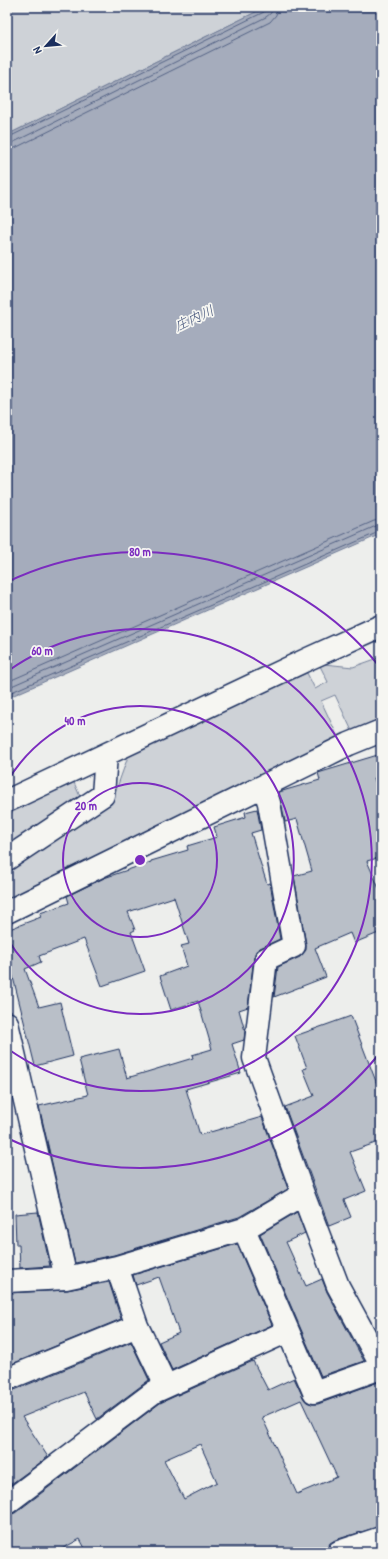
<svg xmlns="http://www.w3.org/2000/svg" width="388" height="1559" viewBox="0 0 388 1559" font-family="'Patrick Hand','Klee One',sans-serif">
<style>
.green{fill:#ced2d7;stroke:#74809a}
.water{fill:#a5acbc;stroke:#6e7a96}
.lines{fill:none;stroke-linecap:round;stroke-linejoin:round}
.shore{stroke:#526184;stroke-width:1}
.building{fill:#b9bfc8;stroke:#1b2f5e;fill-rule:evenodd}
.minor-casing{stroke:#1b2f5e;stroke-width:25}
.minor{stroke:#f6f6f2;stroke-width:22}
.ring{fill:none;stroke:#7b2cbf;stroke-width:2}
.labels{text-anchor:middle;stroke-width:3.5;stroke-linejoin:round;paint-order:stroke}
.water-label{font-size:14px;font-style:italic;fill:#44547a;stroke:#f6f6f2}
.centre{fill:#7b2cbf;stroke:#f6f6f2;stroke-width:2}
.ring-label{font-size:12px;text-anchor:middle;font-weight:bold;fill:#7b2cbf;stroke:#f6f6f2;stroke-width:3.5;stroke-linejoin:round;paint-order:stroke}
</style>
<rect width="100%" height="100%" fill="#edeeec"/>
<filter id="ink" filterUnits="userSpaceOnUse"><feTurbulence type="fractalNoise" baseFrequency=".025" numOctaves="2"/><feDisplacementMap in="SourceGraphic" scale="8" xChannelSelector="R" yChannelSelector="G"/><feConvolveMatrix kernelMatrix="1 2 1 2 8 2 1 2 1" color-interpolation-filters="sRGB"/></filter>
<g filter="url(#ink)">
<path class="green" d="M7 7H266L7 135Z
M381 657V718L352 731 335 695 321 701 338 737 7 899V869L76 823 111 804 129 754 307 673 315 689 328 682 320 666 324 664 353 667Z
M72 778 82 801 7 850V810Z"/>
<path class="water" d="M266 7H381V534L7 698V135Z"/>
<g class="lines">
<path class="shore" d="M7 138 264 12 267 7
M7 143H12L266 17 271 13 272 7
M7 150 15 148 270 22 276 15 278 7
M7 682 374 521 381 520
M7 688 376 526H381
M7 694 381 531"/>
</g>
<path class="building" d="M381 754V776L374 778 381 800V857L367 861 381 893V932L354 943 350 933 315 948 326 977 274 997 278 967 300 957 306 950V944L294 876 312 871 297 819 285 822 279 792 320 780 318 773Z
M257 809 261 830 251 833 267 884 270 883 280 939 260 948 256 951 254 957 248 1007 239 1010 245 1031 244 1040 232 1044 241 1073 186 1089 200 1135 262 1117 288 1189 239 1217 114 1255 75 1263 39 1106 88 1095 79 1059 119 1049 127 1078 193 1058 192 1055 212 1049 198 1001 171 1010 160 976 187 966 181 946 189 944 174 897 128 912 135 930 131 932 145 971 102 986 84 939 39 956 41 962 25 969 39 1007 60 1002 73 1056 35 1066 12 973 7 975V930L41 917 40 913 69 903 67 896 104 878 151 862V861L188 850 187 846 217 837 214 827 246 817 245 812Z
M351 1016 377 1084 381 1083V1141L350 1152 366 1191 344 1200 351 1217 329 1226 285 1107 314 1096 303 1069 307 1068 295 1036Z
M38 1212 50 1266 20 1268 19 1245H16L15 1214Z
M297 1212 305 1233 286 1242 306 1286 322 1279 327 1292 364 1361 321 1376 260 1234Z
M237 1244 272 1325 172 1370 159 1342 179 1333 159 1277 136 1285 133 1275Z
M109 1282 121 1319 7 1366V1293L67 1290Z
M131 1342 149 1380 97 1419 84 1392 22 1417 48 1457 7 1487V1391H12Z
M253 1361 268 1390 294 1378 303 1397 307 1402 312 1404H318L381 1381V1526L335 1540 330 1543 327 1549 320 1552H87L80 1539 56 1552H7V1515L15 1513 160 1403ZM301 1400 337 1477 297 1494 262 1417ZM200 1444 217 1482 184 1499 164 1460Z"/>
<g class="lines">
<defs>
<path id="minor" d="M264 787 269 803 294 946 266 959 254 1058 303 1194 338 1286 381 1365
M7 801 308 659 381 626
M7 859 103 795 106 755
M7 912 349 744 381 731
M7 1023 66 1278
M244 1229 288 1331
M117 1267 137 1326 166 1386
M7 1281 66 1278 117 1267 244 1229 303 1194
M7 1379 137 1326
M7 1503 154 1392 288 1331 314 1392 381 1368
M339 1552 381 1538"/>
</defs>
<use href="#minor" class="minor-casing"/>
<use href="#minor" class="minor"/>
</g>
</g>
<g class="ring">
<circle cx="140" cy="860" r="77"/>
<path d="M7 782A154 154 0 1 1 7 938"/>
<path d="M8 671A231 231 0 1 1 8 1049"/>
<path d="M379 1054A308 308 0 0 1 7 1138M7 582A308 308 0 0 1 379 666"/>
</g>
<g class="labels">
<g class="water-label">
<text transform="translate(194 318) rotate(-25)" y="5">庄内川</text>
</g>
</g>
<circle cx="140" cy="860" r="6" class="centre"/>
<g class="ring-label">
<text x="140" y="556">80 m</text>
<text x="42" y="655">60 m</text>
<text x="75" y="725">40 m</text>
<text x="86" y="810">20 m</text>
</g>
<rect width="388" height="1559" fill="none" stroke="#f6f6f2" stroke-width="24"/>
<rect x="12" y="12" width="364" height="1535" fill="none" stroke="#1b2f5e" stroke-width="1.5" filter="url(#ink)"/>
<g transform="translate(46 46) rotate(243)" stroke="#f6f6f2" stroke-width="3" paint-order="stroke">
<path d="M0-3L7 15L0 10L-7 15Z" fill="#1b2f5e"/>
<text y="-6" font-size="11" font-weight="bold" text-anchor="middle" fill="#1b2f5e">N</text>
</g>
</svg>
